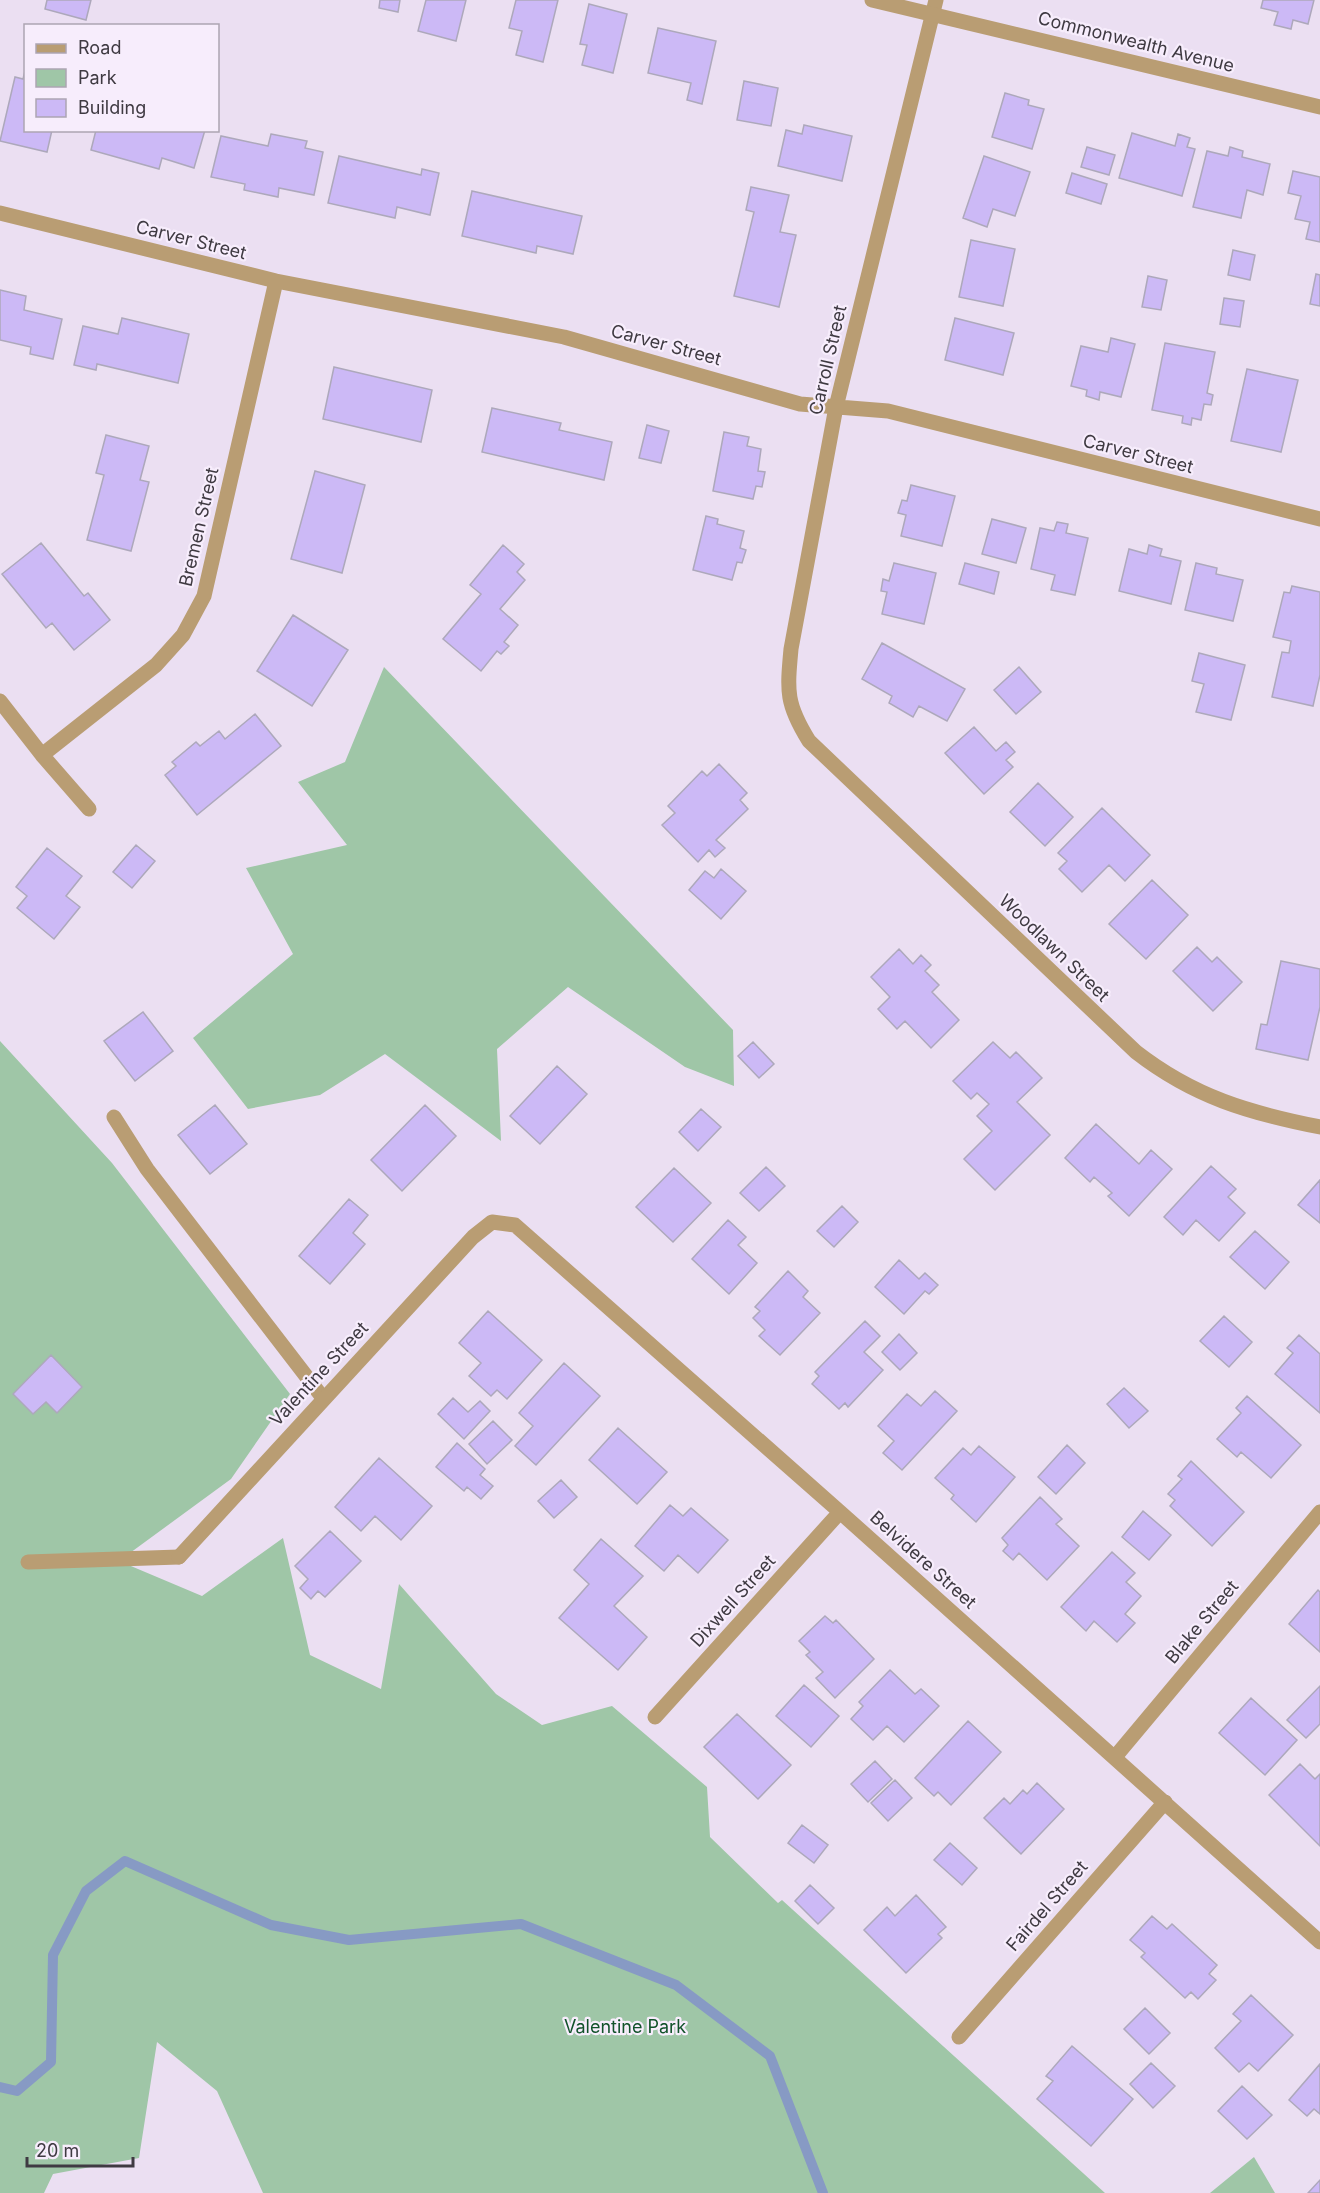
<svg xmlns="http://www.w3.org/2000/svg" width="1320" height="2193" viewBox="0 0 1320 2193" font-family="Inter,sans-serif">
<style>
.green{fill:#9fc6a7}
.lines{fill:none;stroke-linecap:round;stroke-linejoin:round}
.stream{stroke:#879ac4;stroke-width:10}
.building{fill:#ccb9f6;stroke:#ada8bb;stroke-width:1.5}
.service{stroke:#b99d73;stroke-width:15}
.minor{stroke:#b99d73;stroke-width:15}
.tertiary{stroke:#b99d73;stroke-width:15}
.labels{text-anchor:middle;stroke-width:4.5;stroke-linejoin:round;paint-order:stroke}
.street-label{font-size:18px;fill:#3f3a42;stroke:#f7edfc}
.park-label{font-size:18px;fill:#11522a;stroke:#f7edfc}
</style>
<rect width="100%" height="100%" fill="#ebdff2"/>
<path class="green" d="M384 667 733 1030 734 1086 685 1067 568 987 497 1049 501 1141 385 1054 320 1095 248 1109 193 1038 293 954 246 868 347 845 298 782 345 762Z
M0 1041 112 1163 290 1394 231 1479 119 1561 202 1596 283 1538 310 1655 381 1689 399 1584 496 1694 542 1725 612 1706 707 1787 710 1837 778 1903 782 1900 1105 2193H263L217 2091 157 2042 139 2158 53 2174 44 2193H0Z
M1254 2157 1275 2193H1210Z"/>
<g class="lines">
<path class="stream" d="M0 2087 17 2091 51 2062 53 1955 86 1891 125 1861 271 1925 349 1940 521 1924 676 1985 770 2056 823 2193"/>
</g>
<path class="building" d="M47 0H91L86 20 45 9Z
M380 0H400L398 12 379 8Z
M426 0H466L456 41 418 31Z
M516 0H558L543 62 516 55 522 31 509 28Z
M1263 0H1314L1308 24 1293 20 1291 29 1274 25 1278 12 1261 8Z
M589 4 627 14 613 73 582 65 587 45 580 44Z
M658 28 716 41 702 104 687 100 691 83 648 73Z
M26 67V130H52L47 152 0 141 15 77 23 79Z
M744 81 778 88 771 126 737 120Z
M1005 93 1029 100 1028 105 1044 109 1032 149 992 137Z
M804 125 852 136 842 181 778 166 786 130 802 134Z
M96 130H205L194 168 162 158 159 169 91 150Z
M1132 133 1175 146 1178 134 1190 138 1187 147 1195 149 1182 196 1119 178Z
M271 134 307 141 305 148 323 152 314 195 279 188 278 197 244 190 245 184 211 177 221 136 268 146Z
M1087 147 1115 155 1109 175 1081 167Z
M1230 147 1243 151 1242 157 1270 164 1263 195 1247 190 1241 218 1193 207 1207 151 1228 156Z
M339 156 421 175 422 169 439 173 430 215 397 207 395 218 328 203Z
M984 156 1030 172 1015 216 993 209 987 227 963 218Z
M1293 171 1320 177V242L1306 239 1310 222 1295 219 1301 196 1288 193Z
M1072 173 1107 184 1101 204 1066 193Z
M751 187 789 195 780 232 796 235 779 307 734 296 754 212 746 210Z
M472 191 582 216 573 254 537 246 536 253 462 236Z
M971 240 1015 249 1003 306 959 297Z
M1233 250 1255 255 1250 280 1228 275Z
M1316 274 1320 275V306L1310 304Z
M1148 276 1167 280 1161 310 1142 307Z
M0 290 26 296 24 310 62 319 53 359 30 354 31 347 0 340Z
M1224 298 1244 301 1240 327 1220 324Z
M122 318 189 334 178 383 97 364 96 370 74 365 83 326 118 334Z
M955 318 1014 333 1003 375 945 360Z
M1111 338 1135 344 1121 397 1100 392 1099 400 1086 396 1087 390 1071 386 1081 346 1108 352Z
M1165 343 1215 352 1207 393 1213 395 1211 405 1204 404 1201 420 1192 418 1191 425 1182 423 1183 416 1152 410Z
M334 367 432 390 421 442 323 419Z
M1247 369 1298 380 1281 452 1231 441Z
M492 408 561 423 559 430 612 442 604 480 482 452Z
M647 425 669 431 661 463 639 458Z
M724 432 749 437 747 446 761 449 758 471 765 472 762 487 756 486 753 499 713 491Z
M106 435 149 446 140 480 149 482 131 551 87 540 104 475 96 473Z
M315 471 365 485 342 573 291 559Z
M911 485 955 496 942 546 901 536 906 515 898 513 902 500 907 501Z
M706 516 718 519 717 524 744 531 740 548 746 550 742 563 737 562 732 580 693 570Z
M992 519 1026 528 1016 563 982 554Z
M1057 522 1068 524 1066 533 1088 538 1075 595 1051 590 1055 575 1031 569 1040 528 1054 531Z
M41 543 84 596 88 593 110 620 74 650 52 623 46 628 2 574Z
M503 545 524 564 517 572 525 580 500 609 518 625 504 642 509 646 501 654 497 651 481 671 443 639 481 594 470 585Z
M1149 545 1162 549 1160 556 1181 561 1171 604 1119 591 1129 549 1147 554Z
M894 563 936 573 924 624 882 614 887 592 881 591 883 579 889 581Z
M965 563 999 572 994 594 959 584Z
M1196 563 1217 568 1216 574 1243 580 1233 621 1185 610Z
M1292 586 1320 592V675L1313 706 1272 697 1282 652 1289 653 1291 641 1273 637 1284 592 1290 593Z
M293 615 348 650 312 706 257 671Z
M882 643 965 689 947 721 919 706 913 717 889 703 892 696 862 679Z
M1199 653 1245 665 1231 720 1196 712 1204 684 1192 681Z
M1019 667 1041 692 1016 714 994 690Z
M255 714 281 746 197 815 165 775 176 766 172 762 196 742 200 746 219 731 225 739Z
M974 727 996 751 1006 742 1015 752 1006 760 1013 767 984 794 945 753Z
M719 764 747 793 740 800 748 809 716 840 725 848 715 857 709 850 698 862 662 825 675 813 668 806 702 771 707 776Z
M1038 783 1073 817 1045 846 1010 812Z
M1102 808 1150 855 1125 881 1109 865 1082 892 1059 869 1067 861 1058 853Z
M136 845 155 861 132 888 113 872Z
M47 848 82 876 66 896 80 907 54 939 17 908 27 896 16 887Z
M721 869 746 891 721 919 689 890 705 871 714 878Z
M1152 880 1188 915 1146 959 1109 924Z
M1197 947 1212 962 1217 957 1242 982 1213 1011 1173 971Z
M899 949 913 964 921 955 931 965 925 971 939 985 932 992 959 1020 931 1048 905 1021 897 1029 878 1009 890 997 871 977Z
M1281 961 1320 969V1007L1308 1060 1256 1049 1261 1024 1267 1025Z
M143 1012 173 1051 135 1081 104 1041Z
M753 1042 774 1064 759 1078 738 1056Z
M993 1042 1010 1058 1016 1052 1042 1078 1017 1102 1050 1135 995 1190 964 1159 992 1131 977 1116 989 1104 977 1093 971 1099 953 1081Z
M557 1066 587 1094 540 1144 510 1116Z
M215 1105 247 1144 210 1174 178 1135Z
M425 1105 456 1136 402 1191 371 1160Z
M701 1109 721 1127 698 1151 679 1132Z
M1096 1124 1139 1164 1151 1150 1172 1169 1129 1216 1108 1196 1112 1193 1094 1177 1090 1182 1065 1158Z
M1211 1166 1236 1189 1228 1197 1245 1213 1219 1241 1196 1220 1183 1235 1164 1217Z
M766 1167 785 1186 759 1211 740 1193Z
M674 1168 711 1203 673 1242 636 1207Z
M1320 1180V1223L1298 1205Z
M349 1199 368 1215 353 1233 365 1244 330 1284 299 1256Z
M842 1206 858 1222 834 1247 817 1231Z
M728 1220 746 1237 738 1245 757 1263 729 1294 692 1259Z
M1255 1231 1289 1262 1265 1289 1230 1257Z
M899 1260 919 1279 925 1273 938 1285 929 1294 925 1291 904 1314 875 1287Z
M788 1271 808 1291 803 1297 820 1313 780 1355 759 1336 765 1330 753 1318 760 1311 755 1307Z
M488 1311 542 1360 507 1399 497 1390 491 1396 469 1376 481 1363 459 1343Z
M1224 1316 1252 1342 1229 1367 1200 1341Z
M865 1321 880 1336 864 1352 883 1370 848 1407 845 1403 839 1409 812 1384 819 1376 815 1372Z
M899 1334 917 1353 900 1370 882 1352Z
M1299 1335 1320 1354V1413L1275 1374 1293 1353 1287 1348Z
M51 1355 82 1387 57 1413 46 1402 33 1414 13 1394Z
M564 1363 600 1396 536 1465 515 1446 533 1426 519 1413Z
M1124 1388 1148 1411 1129 1428 1107 1404Z
M935 1391 957 1411 902 1470 883 1453 894 1441 878 1426 907 1394 921 1406Z
M1247 1396 1301 1445 1271 1478 1241 1452 1237 1457 1217 1439 1241 1413 1236 1408Z
M453 1398 468 1412 480 1401 490 1411 464 1439 438 1414Z
M493 1421 512 1440 487 1464 469 1444Z
M618 1428 667 1472 637 1504 589 1460Z
M457 1443 485 1469 480 1475 493 1486 481 1499 467 1487 464 1491 436 1467Z
M1067 1445 1085 1463 1056 1494 1038 1477Z
M979 1446 1015 1477 976 1522 951 1499 954 1495 935 1478 963 1448 971 1455Z
M379 1458 432 1506 401 1540 375 1516 361 1531 335 1507Z
M1191 1461 1244 1512 1212 1546 1170 1506 1175 1500 1168 1494 1182 1479 1178 1476Z
M561 1480 577 1497 554 1518 538 1501Z
M1040 1497 1062 1519 1056 1524 1079 1546 1047 1580 1019 1553 1013 1560 1003 1551 1008 1545 1002 1538Z
M670 1505 683 1516 691 1508 728 1540 698 1573 678 1555 664 1571 635 1546Z
M1143 1511 1171 1535 1149 1560 1122 1537Z
M330 1531 361 1561 325 1597 318 1591 311 1599 300 1588 308 1579 295 1566Z
M601 1539 643 1576 614 1606 647 1637 618 1670 559 1618 589 1584 574 1570Z
M1112 1552 1135 1573 1126 1582 1141 1596 1125 1614 1135 1623 1117 1642 1094 1621 1086 1631 1061 1607Z
M1318 1590 1320 1592V1652L1289 1624Z
M825 1616 833 1623 836 1620 874 1659 835 1698 816 1678 823 1672 806 1655 810 1652 799 1641Z
M890 1670 915 1694 921 1689 939 1706 904 1742 887 1726 873 1740 851 1719 863 1706 859 1702Z
M804 1685 839 1716 811 1747 776 1716Z
M1320 1686V1724L1306 1738 1287 1720Z
M1251 1698 1297 1740 1265 1775 1219 1733Z
M737 1714 791 1765 758 1799 704 1747Z
M968 1721 1001 1752 951 1805 938 1792 934 1796 915 1778Z
M875 1761 892 1779 868 1802 851 1784Z
M1300 1764 1315 1779 1320 1774V1846L1269 1795Z
M895 1780 912 1798 888 1821 871 1803Z
M1037 1783 1064 1809 1021 1854 984 1818 1004 1798 1010 1804 1023 1790 1027 1794Z
M802 1825 828 1845 814 1863 788 1843Z
M950 1843 977 1868 962 1885 934 1860Z
M810 1885 834 1908 818 1924 795 1901Z
M916 1895 946 1927 938 1934 942 1938 906 1973 864 1930 887 1907 895 1916Z
M1152 1916 1167 1929 1172 1924 1217 1965 1209 1974 1216 1980 1198 1999 1191 1992 1185 1998 1141 1957 1145 1953 1130 1940Z
M1251 1995 1293 2035 1258 2071 1249 2063 1239 2072 1215 2048 1241 2021 1233 2014Z
M1145 2008 1170 2033 1149 2054 1124 2029Z
M1072 2046 1133 2099 1091 2146 1037 2099 1053 2081 1046 2076Z
M1151 2063 1175 2086 1153 2108 1130 2084Z
M1320 2064V2114L1314 2109 1307 2116 1289 2100Z
M1242 2086 1272 2115 1247 2139 1218 2111Z
M1320 2180V2193H1308Z"/>
<g class="lines">
<path class="service" d="M114 1117 147 1169 323 1398
M28 1562 179 1557"/>
<path class="minor" d="M936 0 836 407 791 649C787 692 786 704 809 741L1136 1052C1194 1097 1249 1113 1320 1127
M0 213 276 281 564 337 800 404 888 411 1320 519
M0 701 42 755 156 665 183 635 204 596 276 281
M42 755 89 809
M179 1557 473 1237 492 1222 515 1225 840 1512 1320 1942
M655 1717 840 1512
M1115 1757 1320 1512
M959 2037 1165 1802"/>
<path class="tertiary" d="M872 0 1320 107"/>
</g>
<g class="labels">
<g class="street-label">
<text transform="translate(1136 42) rotate(14)" y="6">Commonwealth Avenue</text>
<text transform="translate(191 240) rotate(14)" y="6">Carver Street</text>
<text transform="translate(666 345) rotate(15)" y="6">Carver Street</text>
<text transform="translate(828 360) rotate(-77)" y="6">Carroll Street</text>
<text transform="translate(1138 454) rotate(14)" y="6">Carver Street</text>
<text transform="translate(199 527) rotate(-77)" y="6">Bremen Street</text>
<text transform="translate(1054 948) rotate(44)" y="6">Woodlawn Street</text>
<text transform="translate(319 1374) rotate(-47)" y="6">Valentine Street</text>
<text transform="translate(923 1560) rotate(42)" y="6">Belvidere Street</text>
<text transform="translate(733 1601) rotate(-48)" y="6">Dixwell Street</text>
<text transform="translate(1202 1622) rotate(-50)" y="6">Blake Street</text>
<text transform="translate(1047 1906) rotate(-49)" y="6">Fairdel Street</text>
</g>
<g class="park-label">
<text x="625" y="2033">Valentine Park</text>
</g>
</g>
<rect x="24" y="24" width="195" height="108" fill="#f7edfc" stroke="#ada5b2" stroke-width="1.5"/>
<rect x="36" y="44" width="30" height="9" fill="#b99d73" stroke="#ada5b2" stroke-width="1.5"/>
<text x="78" y="54" font-size="18" fill="#3f3a42">Road</text>
<rect x="36" y="69" width="30" height="18" fill="#9fc6a7" stroke="#ada5b2" stroke-width="1.5"/>
<text x="78" y="84" font-size="18" fill="#3f3a42">Park</text>
<rect x="36" y="99" width="30" height="18" fill="#ccb9f6" stroke="#ada5b2" stroke-width="1.5"/>
<text x="78" y="114" font-size="18" fill="#3f3a42">Building</text>
<path d="M27 2157v9h106v-9" fill="none" stroke="#3f3a42" stroke-width="3"/>
<text x="36" y="2157" font-size="18" fill="#3f3a42" stroke="#f7edfc" stroke-width="4.5" paint-order="stroke">20 m</text>
</svg>
